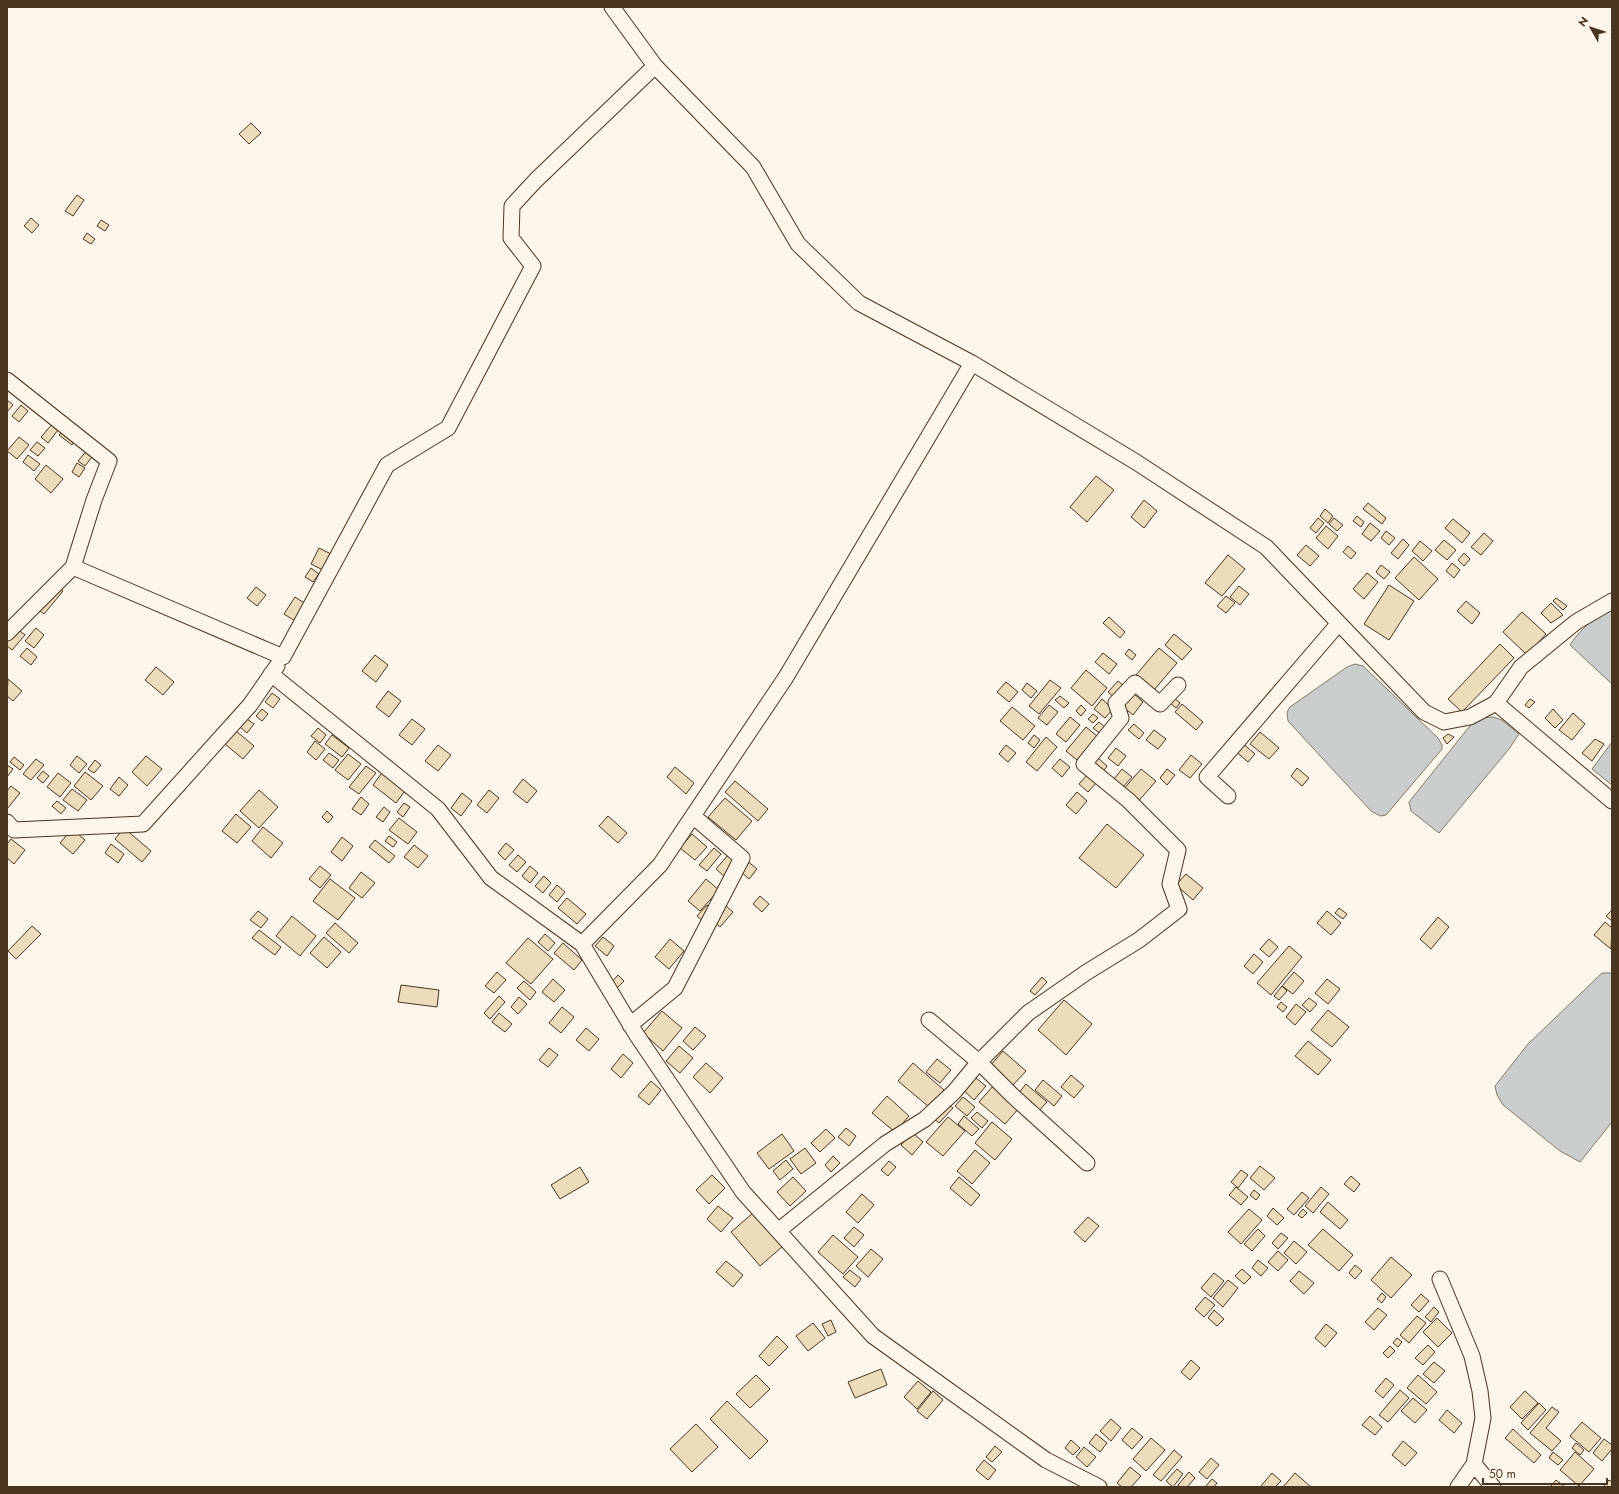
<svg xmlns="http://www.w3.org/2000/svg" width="1619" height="1494" viewBox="0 0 1619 1494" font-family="Jost,sans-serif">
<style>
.water{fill:#c9cecd;stroke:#887966}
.building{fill:#ecdcbc;stroke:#4a3520}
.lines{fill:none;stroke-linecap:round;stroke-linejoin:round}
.minor-casing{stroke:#4a3520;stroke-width:17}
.minor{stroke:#fbf6e9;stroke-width:15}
</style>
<rect width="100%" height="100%" fill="#fbf6e9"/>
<path class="water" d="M1612 607V684L1570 645C1582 627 1594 618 1612 607Z
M1355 664 1363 666 1438 738 1442 745V749L1386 815 1380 816 1371 811 1288 721 1287 712 1290 707 1347 667Z
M1493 717 1502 720 1519 734 1509 749 1439 833 1411 811 1409 802 1469 727 1479 718Z
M1612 742V785L1592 769Z
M1602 973H1612V1122L1580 1162 1560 1151 1503 1105 1497 1095 1495 1086 1528 1044Z"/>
<path class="building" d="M251 123 261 133 249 144 239 134Z
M77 195 84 200 73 216 65 211Z
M31 218 39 225 32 233 24 226Z
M101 220 109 225 105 231 97 226Z
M87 233 95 239 91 244 83 239Z
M7 400 13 405 7 412Z
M21 405 28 411 19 422 12 416Z
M55 421 61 426 48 443 41 437Z
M70 422 82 432 72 445 59 435Z
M19 437 29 445 17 459 7 451Z
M37 442 45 448 38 456 30 450Z
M88 449 95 453 85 466 78 461Z
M28 455 40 464 34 471 23 462Z
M77 463 85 468 79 477 72 472Z
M46 465 63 479 51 493 35 479Z
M1096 476 1114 490 1087 522 1070 507Z
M1144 500 1157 511 1144 528 1131 517Z
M1368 503 1386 518 1382 524 1363 509Z
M1325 509 1333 516 1328 523 1320 516Z
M1357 516 1364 522 1361 527 1353 521Z
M1318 518 1324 523 1316 533 1310 528Z
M1334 518 1343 525 1337 531 1329 524Z
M1453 519 1470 533 1462 543 1445 528Z
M1370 523 1380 531 1371 541 1362 534Z
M1326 526 1338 536 1328 549 1316 538Z
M1386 531 1395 538 1389 545 1381 538Z
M1484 533 1493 541 1481 555 1471 547Z
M1403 539 1409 545 1398 559 1391 553Z
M1444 540 1456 550 1447 560 1435 550Z
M1420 541 1432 551 1423 561 1412 551Z
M1306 545 1319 556 1310 566 1297 555Z
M1348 546 1356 553 1351 559 1343 552Z
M319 548 333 555 325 571 311 564Z
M1464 553 1470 559 1464 566 1458 560Z
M1228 555 1245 569 1222 596 1205 583Z
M1414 557 1438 579 1419 600 1395 578Z
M1452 563 1460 570 1454 578 1446 571Z
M1381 565 1390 572 1384 579 1376 572Z
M311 568 319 574 313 582 305 577Z
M1367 573 1378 582 1364 599 1353 589Z
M51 582 63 591 44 614 33 605Z
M1389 585 1414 601 1389 640 1364 624Z
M1239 586 1249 594 1240 605 1230 597Z
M256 587 266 595 257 606 247 598Z
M1226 596 1235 603 1226 613 1217 606Z
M295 597 309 606 298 623 284 614Z
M1556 598 1567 606 1563 610 1553 601Z
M1466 601 1480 613 1472 624 1457 611Z
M1551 603 1563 615 1551 623 1541 613Z
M1522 612 1546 634 1527 655 1503 632Z
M1109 617 1125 632 1120 638 1103 623Z
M16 628 25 635 12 650 7 646V639Z
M36 628 44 635 34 648 25 641Z
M1174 634 1192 649 1182 660 1165 645Z
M1500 644 1514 658 1462 712 1448 699Z
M27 648 37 657 31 665 20 656Z
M1159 648 1177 663 1154 690 1136 675Z
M1129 649 1136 655 1132 660 1125 654Z
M1103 653 1117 664 1109 674 1095 662Z
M375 655 388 665 376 682 362 671Z
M156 667 174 682 163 695 145 680Z
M1086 670 1107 688 1092 706 1071 688Z
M8 679 22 691 13 701 7 696Z
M1050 680 1061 688 1039 714 1029 706Z
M1118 681 1125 687 1115 698 1108 692Z
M1006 682 1018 692 1009 702 997 692Z
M1027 683 1037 691 1031 698 1022 690Z
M388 691 401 701 389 717 376 707Z
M1132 692 1143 702 1133 715 1121 705Z
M272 693 280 699 273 708 265 702Z
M1060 696 1069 703 1064 708 1055 700Z
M1172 696 1180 703 1176 708 1168 701Z
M1102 699 1113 709 1105 718 1094 709Z
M1530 699 1535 702 1529 708 1525 705Z
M1182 704 1203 722 1196 730 1175 712Z
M1049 705 1058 712 1047 725 1038 718Z
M1081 705 1086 710 1081 716 1076 711Z
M1012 707 1035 726 1023 740 1000 721Z
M262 709 268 714 262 721 256 716Z
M1553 709 1563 720 1555 728 1545 718Z
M1573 713 1585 724 1572 740 1559 730Z
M1093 714 1098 718 1093 723 1088 719Z
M1070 717 1080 725 1066 742 1056 734Z
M247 719 254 724 247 733 240 727Z
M412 719 425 729 412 745 399 735Z
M1099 722 1107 729 1102 735 1093 728Z
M1134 724 1144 733 1139 739 1128 730Z
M1086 727 1097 736 1077 760 1066 751Z
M318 728 326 735 320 743 311 736Z
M1154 730 1166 739 1158 749 1146 740Z
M236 731 254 746 243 759 225 744Z
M1260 732 1279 748 1269 759 1250 744Z
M1448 734 1454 737 1447 744 1443 738Z
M332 735 349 748 342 757 325 744Z
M1034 735 1040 740 1034 748 1028 743Z
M1046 737 1057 747 1037 771 1026 762Z
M1595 739 1604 744 1592 761 1582 753Z
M315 741 325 749 316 760 307 752Z
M1240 741 1255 754 1248 762 1233 749Z
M438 745 451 755 438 771 425 761Z
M1006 745 1016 753 1008 762 999 754Z
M1116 748 1126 756 1118 766 1108 758Z
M329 753 339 760 333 768 323 760Z
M348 754 361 764 348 780 335 770Z
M1191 755 1202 764 1190 778 1179 770Z
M77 756 87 764 79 773 70 765Z
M146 756 162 769 147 786 132 772Z
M14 757 24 765 20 770 10 762Z
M1098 758 1107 766 1103 772 1093 764Z
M36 759 44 765 31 780 23 774Z
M1060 759 1070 767 1062 777 1052 768Z
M95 760 101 765 94 773 88 769Z
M7 765 13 769 7 777Z
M366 766 376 773 359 794 349 787Z
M675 767 694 783 686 794 667 777Z
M1297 768 1309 778 1302 786 1291 776Z
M1122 769 1132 777 1123 787 1114 779Z
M1141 769 1156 781 1137 803 1123 790Z
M1167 769 1175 775 1167 785 1160 778Z
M384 770 407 788 396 803 373 785Z
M43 771 49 776 43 783 37 778Z
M85 772 103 786 91 800 74 786Z
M58 773 71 783 60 797 47 787Z
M1087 775 1097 782 1088 792 1079 784Z
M119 777 128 785 119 796 110 789Z
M523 779 537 791 527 803 513 792Z
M735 781 768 809 758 821 725 792Z
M11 786 20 793 7 809V791Z
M72 789 87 800 78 811 63 800Z
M259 790 278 807 259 828 240 811Z
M489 790 499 798 487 813 477 805Z
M1077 792 1087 801 1076 814 1066 805Z
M462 793 472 801 461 816 451 808Z
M361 797 369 804 361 815 352 809Z
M725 798 752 821 736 840 708 817Z
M57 801 66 808 61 814 52 806Z
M404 803 410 807 403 817 397 812Z
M384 807 390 812 383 822 376 817Z
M327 811 333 817 328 823 322 817Z
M236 814 251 827 237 843 222 831Z
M608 816 627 833 618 843 599 826Z
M399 818 417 832 408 844 389 830Z
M1107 824 1144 855 1116 888 1079 858Z
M263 827 283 843 271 858 252 841Z
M124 828 151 851 142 862 115 839Z
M72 829 85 840 73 854 60 843Z
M692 834 707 847 695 860 680 848Z
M389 836 397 842 393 847 385 841Z
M342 837 353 846 342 861 331 852Z
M11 839 25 850 14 864 7 858V844Z
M375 840 395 856 389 863 369 847Z
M506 843 514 850 505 860 498 853Z
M111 844 124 854 118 863 105 853Z
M414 845 428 856 418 868 404 857Z
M714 848 721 854 707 871 699 865Z
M518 855 526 862 517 872 509 865Z
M728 855 738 864 726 878 716 869Z
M746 860 757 869 749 879 738 869Z
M320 866 331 875 320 888 309 879Z
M530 866 538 873 530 883 522 876Z
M361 872 375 883 362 898 349 888Z
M1186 874 1203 888 1193 900 1176 885Z
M544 876 551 883 543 893 535 886Z
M330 879 355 898 338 920 313 901Z
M706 879 719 890 700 911 688 901Z
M557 885 565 892 557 902 549 895Z
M760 896 769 904 762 912 753 904Z
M567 898 586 914 577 924 558 908Z
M707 905 714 911 704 922 697 916Z
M725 905 733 912 720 927 712 920Z
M1339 908 1347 914 1343 919 1335 913Z
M1612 910V921L1606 916Z
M258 911 268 919 261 928 250 920Z
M1327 911 1341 923 1331 935 1317 923Z
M292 916 316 936 300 956 276 936Z
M1438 917 1449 927 1431 949 1420 939Z
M1605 922 1612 928 1611 949 1594 935Z
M335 923 358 943 349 953 326 933Z
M32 926 41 934 16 959 8 951Z
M259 930 281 947 275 955 252 938Z
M545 934 555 943 548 951 538 942Z
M324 937 341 952 327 968 310 953Z
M603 937 614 946 607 956 595 946Z
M528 938 553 959 531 984 506 963Z
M670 939 684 951 669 969 655 957Z
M1269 939 1278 947 1269 957 1260 949Z
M563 943 582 960 574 970 554 953Z
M1289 946 1302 957 1271 995 1257 983Z
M1254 954 1263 962 1253 974 1244 966Z
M497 972 506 980 494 993 485 986Z
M1294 972 1304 981 1293 994 1282 986Z
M618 975 624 981 617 988 611 983Z
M1042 977 1047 982 1035 995 1030 991Z
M553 979 565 990 554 1002 542 992Z
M1327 979 1340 989 1328 1004 1315 993Z
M524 981 536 992 530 1000 517 988Z
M401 985 439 990 437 1007 398 1002Z
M1282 986 1287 991 1279 1000 1274 996Z
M499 996 505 1002 490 1019 484 1013Z
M519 997 527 1004 518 1014 511 1007Z
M1309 998 1317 1004 1310 1012 1302 1005Z
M1064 1000 1092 1024 1066 1055 1038 1030Z
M1281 1002 1287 1007 1283 1012 1277 1007Z
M1296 1004 1306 1012 1295 1025 1286 1017Z
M562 1007 574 1017 561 1033 549 1023Z
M1328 1010 1349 1027 1332 1047 1311 1030Z
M662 1011 682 1028 663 1051 643 1033Z
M499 1013 512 1024 505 1032 492 1022Z
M695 1027 706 1036 693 1050 683 1041Z
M586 1028 599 1039 589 1051 576 1040Z
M1308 1041 1331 1060 1318 1075 1295 1056Z
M679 1046 693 1058 680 1073 666 1061Z
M549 1048 558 1055 548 1067 539 1060Z
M1003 1051 1026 1071 1013 1085 990 1066Z
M623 1054 633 1063 621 1078 611 1069Z
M937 1059 951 1070 940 1083 926 1072Z
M706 1063 723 1078 710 1093 693 1077Z
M913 1063 944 1090 929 1107 898 1081Z
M972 1075 986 1086 974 1100 961 1088Z
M1071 1075 1084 1086 1074 1098 1061 1087Z
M1043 1080 1062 1096 1054 1106 1035 1090Z
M651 1081 661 1090 649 1105 638 1096Z
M1026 1084 1047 1102 1038 1112 1018 1094Z
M994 1085 1019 1108 1005 1124 979 1102Z
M887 1096 909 1116 895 1132 872 1113Z
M963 1097 975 1107 967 1116 955 1106Z
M947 1103 953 1108 939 1123 933 1118Z
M977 1112 988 1121 982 1128 971 1118Z
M964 1116 979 1129 972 1136 958 1124Z
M948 1117 965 1131 943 1156 926 1142Z
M992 1122 1012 1139 995 1160 975 1143Z
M846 1128 856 1136 849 1146 838 1137Z
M826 1129 835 1138 820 1152 811 1143Z
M912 1132 923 1142 912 1155 901 1145Z
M782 1134 794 1151 769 1169 757 1153Z
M805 1148 816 1163 801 1174 790 1159Z
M975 1150 990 1163 972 1184 957 1171Z
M833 1156 840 1163 831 1172 825 1165Z
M786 1160 793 1169 780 1180 773 1171Z
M889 1161 896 1167 888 1176 881 1170Z
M1260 1166 1275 1178 1264 1190 1250 1178Z
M580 1167 589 1182 560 1199 551 1185Z
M1241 1170 1248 1175 1238 1188 1231 1182Z
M712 1175 725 1188 709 1204 696 1190Z
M1351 1176 1360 1184 1354 1192 1344 1184Z
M793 1177 806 1191 790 1206 777 1192Z
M959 1177 980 1195 971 1206 950 1188Z
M1236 1187 1248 1197 1241 1205 1229 1195Z
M1321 1187 1329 1194 1313 1213 1305 1206Z
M1254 1190 1260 1195 1256 1200 1250 1195Z
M1302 1192 1309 1198 1294 1215 1287 1209Z
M862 1194 874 1205 858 1223 846 1212Z
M1328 1202 1348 1220 1340 1229 1320 1212Z
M718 1206 733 1218 721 1232 707 1219Z
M1273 1208 1284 1218 1277 1225 1267 1216Z
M1249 1209 1262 1220 1241 1244 1228 1232Z
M1303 1209 1307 1213 1302 1218 1298 1215Z
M754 1212 783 1246 760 1266 731 1232Z
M1088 1217 1099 1226 1085 1242 1074 1232Z
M854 1227 864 1235 854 1247 844 1238Z
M1258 1229 1265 1236 1252 1251 1244 1244Z
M1323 1229 1353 1255 1339 1271 1308 1245Z
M1281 1233 1288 1238 1278 1249 1272 1243Z
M833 1235 858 1257 843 1274 818 1252Z
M1294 1241 1307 1252 1296 1264 1284 1253Z
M871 1249 883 1259 868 1277 856 1266Z
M1278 1251 1288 1260 1278 1271 1268 1262Z
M1391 1257 1412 1275 1391 1298 1371 1280Z
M1258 1260 1268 1268 1261 1276 1252 1268Z
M726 1261 743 1275 733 1287 716 1272Z
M1355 1265 1362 1271 1355 1279 1349 1273Z
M1242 1269 1251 1277 1244 1284 1235 1276Z
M850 1270 861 1279 855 1287 843 1277Z
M1299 1271 1314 1283 1304 1294 1290 1281Z
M1214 1273 1224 1281 1211 1297 1201 1288Z
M1228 1280 1238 1288 1223 1307 1213 1298Z
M1382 1293 1386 1297 1382 1303 1377 1299Z
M1421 1294 1429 1301 1419 1312 1411 1305Z
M1205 1297 1215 1305 1204 1317 1195 1309Z
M1434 1307 1439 1312 1431 1322 1425 1317Z
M1378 1308 1387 1315 1374 1330 1365 1322Z
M1214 1310 1224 1319 1217 1326 1208 1318Z
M1417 1316 1426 1323 1409 1343 1400 1335Z
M1437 1318 1452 1333 1438 1347 1423 1332Z
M831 1320 836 1332 828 1336 822 1324Z
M813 1323 825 1338 808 1351 796 1336Z
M1326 1324 1337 1333 1325 1347 1315 1338Z
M777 1336 788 1347 769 1366 759 1356Z
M1397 1338 1402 1342 1398 1347 1393 1343Z
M1428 1345 1435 1352 1423 1365 1415 1358Z
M1390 1346 1395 1351 1388 1358 1383 1353Z
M1191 1360 1200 1368 1190 1380 1181 1372Z
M1434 1362 1445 1371 1434 1383 1423 1374Z
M881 1369 887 1385 855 1398 848 1382Z
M756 1375 770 1389 750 1408 736 1394Z
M1418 1375 1437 1392 1426 1404 1407 1388Z
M1386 1378 1394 1385 1383 1398 1375 1391Z
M918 1381 931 1392 917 1409 904 1397Z
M1400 1390 1409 1398 1388 1422 1379 1415Z
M933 1391 943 1400 927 1419 917 1411Z
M1525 1391 1538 1403 1522 1419 1510 1407Z
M1413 1398 1427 1410 1415 1423 1401 1411Z
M727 1401 768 1441 750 1459 710 1419Z
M1539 1403 1546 1410 1528 1430 1521 1423Z
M1552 1407 1559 1412 1546 1428 1561 1441 1552 1451 1530 1433Z
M1447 1410 1462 1423 1454 1433 1439 1420Z
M1370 1416 1382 1427 1375 1435 1362 1425Z
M1111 1419 1121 1428 1111 1441 1100 1431Z
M1582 1422 1601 1438 1589 1452 1570 1436Z
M696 1424 718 1447 692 1472 670 1449Z
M1132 1428 1143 1437 1132 1449 1122 1440Z
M1513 1429 1541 1455 1534 1463 1505 1438Z
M1096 1434 1107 1443 1100 1452 1089 1443Z
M1151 1438 1165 1450 1146 1471 1133 1459Z
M1604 1439 1612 1445V1449L1602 1461 1593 1453Z
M1071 1440 1080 1448 1073 1455 1065 1448Z
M1403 1441 1417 1453 1405 1466 1392 1455Z
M1576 1443 1584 1450 1580 1455 1572 1448Z
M995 1446 1002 1452 992 1462 986 1457Z
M1084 1447 1096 1457 1087 1467 1076 1457Z
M1174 1450 1182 1457 1161 1481 1153 1475Z
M1553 1452 1563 1460 1558 1465 1549 1458Z
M1575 1452 1594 1469 1579 1486 1560 1470Z
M1211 1458 1219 1465 1207 1479 1199 1472Z
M984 1460 996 1470 988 1480 976 1470Z
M1130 1467 1141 1476 1131 1487H1122L1117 1483Z
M1177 1469 1183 1474 1173 1487 1166 1481Z
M1189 1472 1195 1478 1187 1487H1180L1178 1485Z
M1272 1473 1281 1481 1275 1487H1262L1261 1486Z
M1295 1473 1311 1487H1283Z
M1212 1479 1217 1483 1214 1487H1205Z
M1556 1480 1565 1487H1550Z
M1609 1480 1612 1482V1487H1603Z"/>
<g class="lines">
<defs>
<path id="minor" d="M612 7 655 66 753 167 798 244 859 303 972 363 1136 462 1266 547 1424 712 1444 722 1470 717 1496 703 1612 801
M7 380 109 461 94 500 73 567 7 633
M73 567 283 657 387 465 448 428 533 266 511 238 512 206 536 180 655 66
M271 674 438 809 491 878 582 944 660 865 786 677 972 363
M1496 703 1521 667 1576 622 1612 601
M1228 796 1207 777 1339 623
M7 822 14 830 143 824 250 705 277 666
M582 944 636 1034 743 1192 873 1336 1046 1460 1099 1487
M929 1020 979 1062 1028 1013 1087 972 1139 940 1179 909 1170 884 1178 850 1128 800 1084 764 1121 718 1116 703 1135 683 1160 704 1178 685
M630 1025 675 988 742 858 693 816
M778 1231 885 1144 925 1119 954 1092 979 1062 1013 1096 1087 1163
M1440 1279 1472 1356 1480 1391 1483 1418 1474 1464 1458 1487
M1474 1464 1493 1487"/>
</defs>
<use href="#minor" class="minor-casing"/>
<use href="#minor" class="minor"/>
</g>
<rect width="1619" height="1494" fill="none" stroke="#4a3520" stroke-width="16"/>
<g transform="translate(1591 28) rotate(309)" stroke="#fbf6e9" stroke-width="3" paint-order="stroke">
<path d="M0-3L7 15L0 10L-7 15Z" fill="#4a3520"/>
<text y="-6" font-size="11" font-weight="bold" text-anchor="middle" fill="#4a3520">N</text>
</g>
<path d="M1483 1478v6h124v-6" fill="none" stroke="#4a3520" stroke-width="2"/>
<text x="1489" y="1478" font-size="12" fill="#4a3520" stroke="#fbf6e9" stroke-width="3" paint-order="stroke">50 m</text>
</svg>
